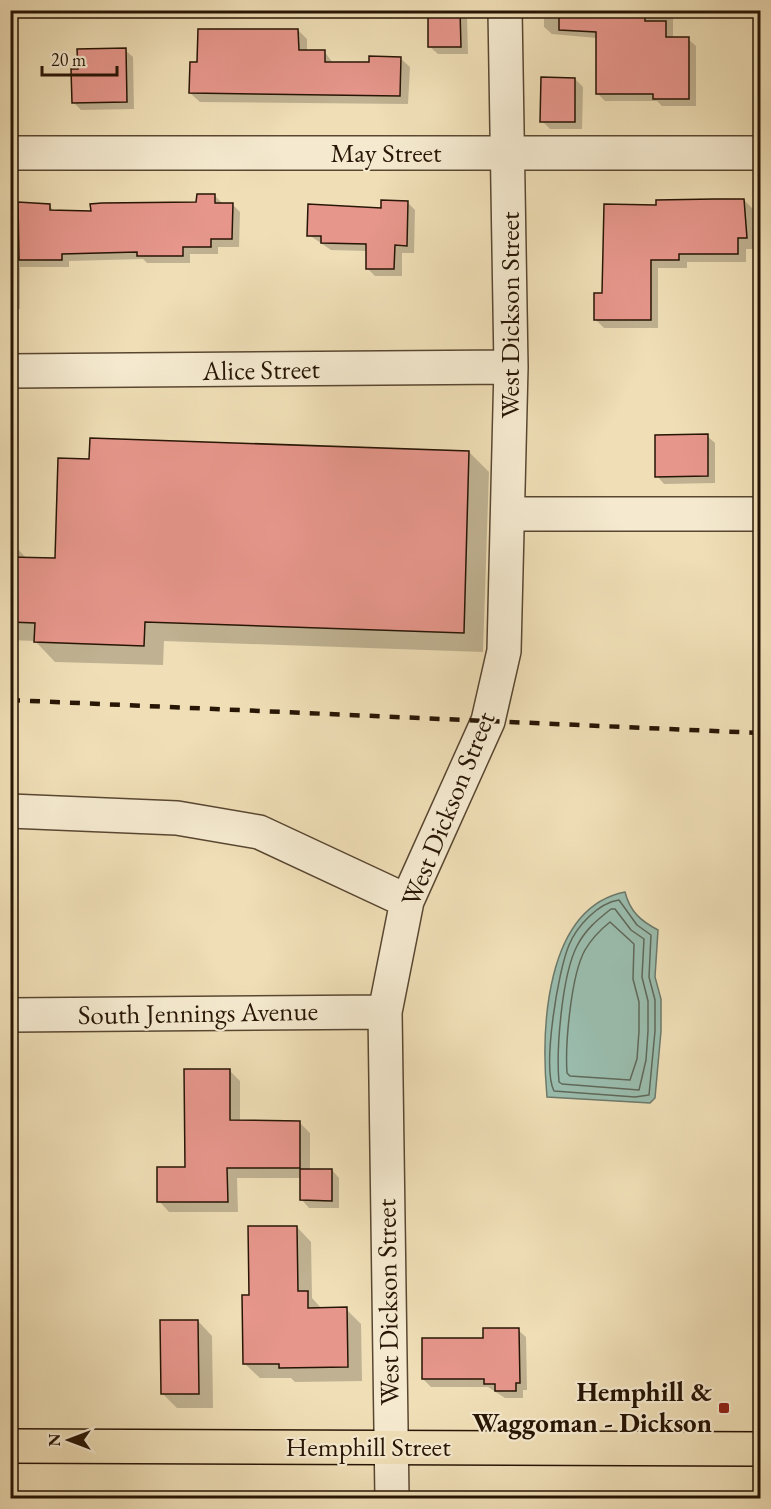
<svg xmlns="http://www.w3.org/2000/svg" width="771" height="1509" viewBox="0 0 771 1509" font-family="'EB Garamond',serif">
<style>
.water{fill:#9abcad;stroke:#6c796a;stroke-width:1.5}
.shadow{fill:#0003}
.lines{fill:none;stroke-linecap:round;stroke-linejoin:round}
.shore{stroke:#606859;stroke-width:1.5}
.building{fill:#e6968b;stroke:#271505;stroke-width:1.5}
.minor-casing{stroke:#594731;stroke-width:36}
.major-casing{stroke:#271505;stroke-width:36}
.minor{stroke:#f5ead0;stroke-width:33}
.major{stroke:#efdeb6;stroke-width:33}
.rail{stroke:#271505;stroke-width:4.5;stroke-dasharray:10 10;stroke-linecap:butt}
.poi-dot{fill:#8f2418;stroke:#f5ead0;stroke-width:2}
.labels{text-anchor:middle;stroke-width:4.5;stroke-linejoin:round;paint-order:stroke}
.street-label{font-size:27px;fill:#271505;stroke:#f5ead0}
.poi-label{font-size:27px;font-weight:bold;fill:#271505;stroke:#f5ead0;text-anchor:end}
</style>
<rect width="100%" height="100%" fill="#efdeb6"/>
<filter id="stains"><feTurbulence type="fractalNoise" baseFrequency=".00333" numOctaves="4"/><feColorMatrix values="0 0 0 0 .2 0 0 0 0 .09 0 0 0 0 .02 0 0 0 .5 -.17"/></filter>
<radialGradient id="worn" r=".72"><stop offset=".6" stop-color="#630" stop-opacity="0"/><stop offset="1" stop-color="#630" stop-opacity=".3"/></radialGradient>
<path class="water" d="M625 892C630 912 641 921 658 930L655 977 661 999V1031L655 1098 650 1103 547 1097C541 1031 544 908 625 892Z"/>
<path class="shadow" d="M430 10H462L467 16 468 54H438L430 47Z
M544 10H673V39H688L696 46V106H662L657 101H605L597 93V38L552 34 544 27Z
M298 30 307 39V51H324L333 63H371L400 58 410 67 408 104 200 102 190 93 198 64Z
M125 50 133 57 134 109 81 110 73 102 79 70Z
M575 79 583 87 582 129H550L542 121Z
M215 196 223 204H232L240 212 239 247H218V254H190V263H147L143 259 69 261V267H20V309H10V207H19V203H36L39 206H50L55 212H92L198 203Z
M744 200 753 209H760V249H746V262H687V268H658V328H604L595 319 603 295 657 207Z
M407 202 415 210 414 253H402V276H375L367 268 368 251 331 250 309 235Z
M707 436 715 443V483L664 484 657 476Z
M469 452 489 472 483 652 164 641 163 665 55 662 35 641 10 640V546H15L27 559H56Z
M229 1070 240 1081V1122H299L310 1133V1170H332L339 1178V1208H309L302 1200V1178H237L238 1212H169L159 1201 187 1169Z
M297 1227 311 1242 312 1298 322 1309H346L361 1324 362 1381 295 1382 291 1378H260L245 1364 250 1296Z
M10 1250 12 1251 10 1371Z
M198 1321 212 1336 213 1408H177L162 1393Z
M518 1330 526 1337 527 1390H523V1398H505L488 1387H431L423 1379 485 1340Z"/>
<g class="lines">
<path class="shore" d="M619 900 637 925 651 935 649 977 655 1000V1031L649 1095 635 1097 554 1091C542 1067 558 971 569 945 577 926 598 903 619 900Z
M611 909H615L631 930 644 939 642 977 648 1001V1031L646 1060 639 1090 562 1084 559 1082C556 1049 562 975 577 946 585 930 597 920 611 909Z
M610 922 634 944 633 979 639 1002V1031L637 1059 630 1080 570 1076 567 1073C565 1044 571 975 585 950 592 938 600 930 610 922Z"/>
</g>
<path class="building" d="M428 10H460L461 47H428Z
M559 10H645V21H666V37H689V99H653V94H596V32L559 30Z
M198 29H298L299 50H325V62H369V56L401 57 400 96 189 93 190 62H197Z
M126 48 127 102 72 103 71 69H78L77 49Z
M541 77 575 78V122H540Z
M197 194H215V203H233L232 239H211V247H183V256H137V252L62 254V260H19L18 202 50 204V210L91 211 90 204 102 203 196 202Z
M714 199H744L747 238H738V254H679V260H651V320H594V293H602L604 204 656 205V200Z
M381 200 408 201 407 246 395 245 394 269H366V244L321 243V236H307L308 204 381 208Z
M708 434V476L655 477V435Z
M90 438 469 451 464 633 145 622 144 646 34 642 35 623 10 622V557L55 558 58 458 89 459Z
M184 1069H230V1120L300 1121V1168H227L228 1202H157V1167H185Z
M300 1169H332V1201L300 1200Z
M248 1226H297L298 1291H308V1308L347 1307 348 1367 279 1368V1364H243L242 1295H249Z
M160 1320H198L199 1394H161Z
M483 1328H519L520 1383H516V1391H495V1384H484V1379H422V1338H483Z"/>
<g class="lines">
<defs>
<path id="minor" d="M10 153H760
M10 371 511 367
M508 514H760
M10 811 177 818 259 832 407 901
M10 1015 385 1012
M392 1498 385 1012 407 901 488 721 504 651 511 367 505 10"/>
<path id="major" d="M10 1446 760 1449"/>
</defs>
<use href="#minor" class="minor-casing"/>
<use href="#major" class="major-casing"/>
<use href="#minor" class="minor"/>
<use href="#major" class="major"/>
<path class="rail" d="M10 700 760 733"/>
</g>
<rect class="poi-dot" x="718" y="1402" width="12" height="12" rx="3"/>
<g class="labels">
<g class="street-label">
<text x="386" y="162">May Street</text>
<text transform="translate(510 315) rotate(-90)" y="9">West Dickson Street</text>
<text transform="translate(261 370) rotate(-1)" y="9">Alice Street</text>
<text transform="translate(448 809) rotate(-68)" y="9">West Dickson Street</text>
<text transform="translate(198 1013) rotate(-1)" y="9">South Jennings Avenue</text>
<text transform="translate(388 1302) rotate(-91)" y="9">West Dickson Street</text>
<text x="368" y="1456">Hemphill Street</text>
</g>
<g class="poi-label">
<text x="712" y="1401">Hemphill &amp;<tspan x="712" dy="31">Waggoman - Dickson</tspan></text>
</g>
</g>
<rect width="771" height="1509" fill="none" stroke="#efdeb6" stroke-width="36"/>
<rect x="12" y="12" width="747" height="1485" fill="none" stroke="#271505" stroke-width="3"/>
<rect x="18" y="18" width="735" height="1473" fill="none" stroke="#271505" stroke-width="1.5"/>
<g transform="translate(69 1440) rotate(270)" stroke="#f5ead0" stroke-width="4.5" paint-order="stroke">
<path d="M0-4.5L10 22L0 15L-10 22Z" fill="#271505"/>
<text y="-9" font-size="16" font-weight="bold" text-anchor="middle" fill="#271505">N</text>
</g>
<path d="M42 66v9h75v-9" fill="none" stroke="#271505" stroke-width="3"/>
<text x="51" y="66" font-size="18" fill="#271505" stroke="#f5ead0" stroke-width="4.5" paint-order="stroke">20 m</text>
<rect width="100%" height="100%" filter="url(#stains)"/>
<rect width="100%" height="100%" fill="url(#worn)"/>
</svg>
